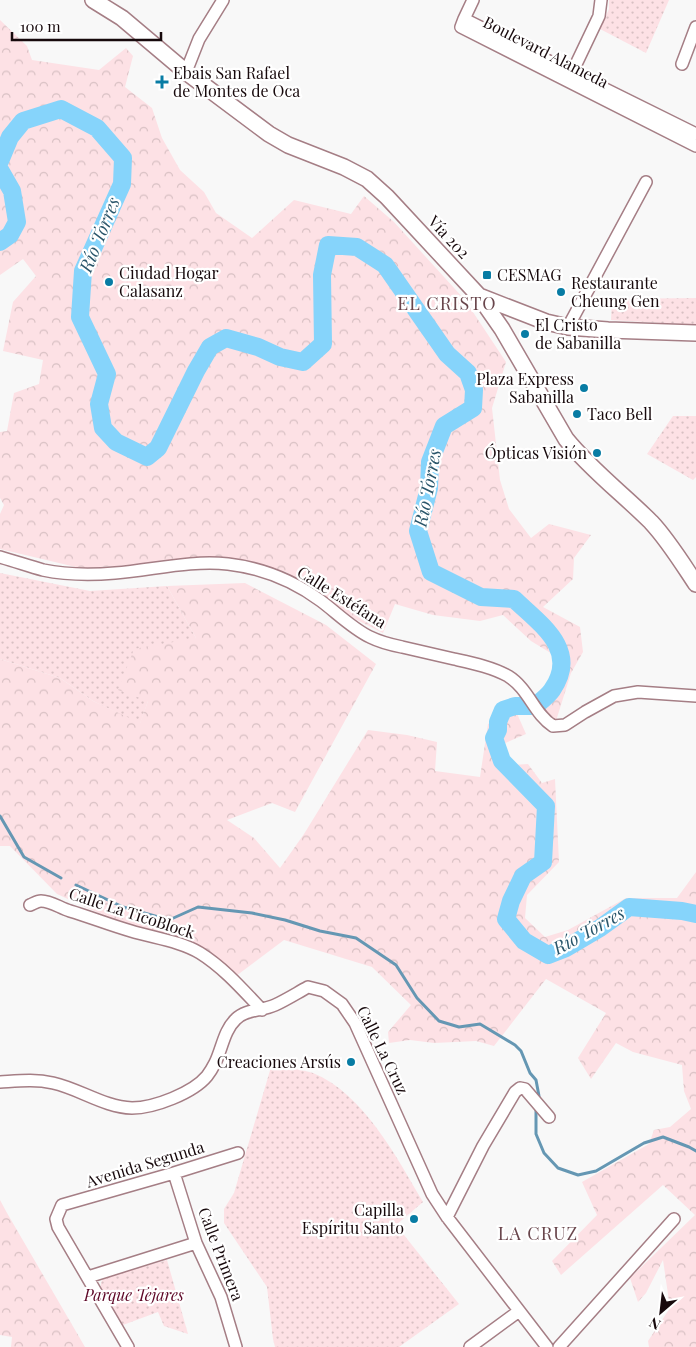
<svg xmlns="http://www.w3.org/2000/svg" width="696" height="1347" viewBox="0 0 696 1347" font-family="'Playfair Display',serif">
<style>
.grass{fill:url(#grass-dots)}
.forest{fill:url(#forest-crowns)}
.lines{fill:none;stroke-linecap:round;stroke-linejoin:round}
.stream{stroke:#6597b3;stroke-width:3}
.river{stroke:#86d4fb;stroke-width:18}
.minor-casing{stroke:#a57e85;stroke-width:14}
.secondary-casing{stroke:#a57e85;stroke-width:18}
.minor{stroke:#fff;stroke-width:11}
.secondary{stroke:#fff;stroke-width:15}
.poi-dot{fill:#087ca4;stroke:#fff;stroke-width:2}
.labels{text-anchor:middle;stroke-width:4.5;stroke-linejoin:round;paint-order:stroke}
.street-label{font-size:16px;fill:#17090c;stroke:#fff}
.poi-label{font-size:16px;fill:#17090c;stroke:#fff;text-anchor:start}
.park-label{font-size:16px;font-style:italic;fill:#5d0626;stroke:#fff}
.water-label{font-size:18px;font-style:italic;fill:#2a566b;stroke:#fff}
.neighbourhood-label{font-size:18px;letter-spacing:1px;fill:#69464c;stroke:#fff}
</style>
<defs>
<pattern id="grass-dots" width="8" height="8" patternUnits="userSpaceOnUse" patternTransform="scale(1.25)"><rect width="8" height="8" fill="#fde1e5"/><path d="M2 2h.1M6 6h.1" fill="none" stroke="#d8c0c3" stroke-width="1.8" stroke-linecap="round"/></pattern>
<pattern id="forest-crowns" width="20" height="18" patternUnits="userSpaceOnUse" patternTransform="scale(1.25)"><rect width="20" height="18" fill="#fde1e5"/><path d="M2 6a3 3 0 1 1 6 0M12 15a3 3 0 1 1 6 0" fill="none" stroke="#d8c0c3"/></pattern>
</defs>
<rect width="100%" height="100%" fill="#f8f8f8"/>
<path class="grass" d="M609 0H669L646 53 600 29 609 9Z
M696 298V325L611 320 612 299Z
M673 416H696V477L693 480 647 454Z
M0 573 90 591 167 586 196 638 148 701 140 724 93 701 60 678 0 659Z
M271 1067C283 1068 301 1069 313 1073 363 1093 397 1158 423 1202L396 1225 459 1304 399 1347H275L273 1339 267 1287 224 1223V1209L234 1193Z
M167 1260 188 1334 164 1326 158 1312 123 1325 101 1287C100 1282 102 1280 106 1277Z"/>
<path class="forest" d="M0 20 27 46 32 60 99 70 126 48 133 56 125 87 152 108 162 138 180 170 204 192 216 213 252 238 294 200 351 214 364 196 394 222 465 300 506 362 492 408 500 480 509 509 531 538 549 524 591 535 574 558 573 579 543 607 580 627 583 652 571 673 555 724 540 713 562 660 531 641 503 615 480 621 433 615 395 604 383 633 347 615 286 572 240 559 80 568 0 549V514L4 505 0 498V432L7 431 14 393 39 384 43 360 3 351 13 302 36 276 23 259 0 275Z
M245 583 326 625 376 664 295 812 272 803 227 820 254 838 280 868 304 834 368 730 407 735 437 742 435 771 480 777 488 724 515 709 526 734 503 744 512 765 528 764 542 783 555 779 559 862 527 895 525 918 545 937 568 930 626 898H677L696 872V1347H649L648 1341 670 1308 663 1260 646 1293 638 1302 630 1278 695 1215 663 1185 561 1275 552 1261 597 1215 582 1182 649 1144 654 1130 670 1127 691 1109 684 1091 682 1065 633 1052 616 1043 591 1079 578 1058 606 1013 546 979 494 1046 476 1041 434 1043 410 1040 389 1043 388 1032 411 1005 372 967 284 940 236 976 202 947 116 921 57 894 10 846H0V659L60 678 93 701 140 723 148 701 118 690 134 649 196 638 167 586Z
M0 1200 7 1213 85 1347H11L12 1337 0 1335Z"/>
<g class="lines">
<path class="stream" d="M0 816 24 857 61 878
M76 885 123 907 169 920 198 907 252 913 285 920 320 931 356 938 396 965 417 998 439 1021 459 1027 480 1024 515 1045 521 1051 530 1073 536 1080 539 1096
M536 1110V1134L544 1153 558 1168 578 1175 596 1171 644 1143 663 1137 689 1147 696 1151"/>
<path class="river" d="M0 161 10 137 23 121 61 109 97 128 123 158 122 184 83 271 80 317 107 374 99 404 103 428 116 442 147 457 158 448 196 371 210 347 226 338 258 347 280 357 303 362 323 344 322 275 328 245 357 247 385 265 447 354 468 373 474 390 473 408 444 426 430 462 429 488 418 531 431 572 481 597 514 599C540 624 580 650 552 690 548 696 541 701 535 706H515L503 710 498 722V730L494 738 502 761 546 806 543 862 523 876 511 901 506 919 524 941 548 955 566 948 600 928 629 907 682 911 696 914
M0 170 12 191 17 222 10 235 0 242"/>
<defs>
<path id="minor" d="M464 19 473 0
M682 64 696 27
M186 72 199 39 223 0
M569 79 599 16 601 0
M696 134 464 19 461 27 696 146
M568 327 646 182
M0 557C14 561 29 566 43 570 67 575 91 575 115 573 153 570 190 560 228 564 262 568 294 581 321 601 337 613 353 629 370 637 380 642 392 645 402 647 420 651 437 655 454 659 472 663 492 667 508 676 529 689 534 714 553 726L565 725 585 712 614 696 638 692 696 696
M30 905C33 904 37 901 41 901 51 901 60 908 70 911 90 917 110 925 131 931 154 938 180 941 200 953 224 968 243 990 262 1010
M0 1082C18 1081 35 1079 53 1083 80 1089 104 1107 132 1108 154 1108 193 1093 207 1076 210 1072 213 1067 215 1063 222 1049 224 1030 236 1019 246 1009 262 1011 275 1005 286 1000 297 993 308 987L324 991 342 1004 355 1023 432 1194 447 1217 547 1347
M174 1173 196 1243 221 1297 236 1347
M447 1217 483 1146 515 1092 520 1088 525 1089 549 1117
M88 1277 196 1243
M128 1347 58 1227 56 1219 62 1205 174 1173 238 1153
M470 1347 519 1311
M559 1347 674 1219"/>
<path id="secondary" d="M93 0 122 18 186 72 269 134 288 145 344 167 367 179 387 197 479 296 502 329 566 439C591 470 623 494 651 522 668 540 682 563 696 584
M479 296 546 322 568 327 608 330 696 333"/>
</defs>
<use href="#minor" class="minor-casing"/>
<use href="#secondary" class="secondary-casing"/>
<use href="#minor" class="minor"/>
<use href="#secondary" class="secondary"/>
</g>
<g class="poi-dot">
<path d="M159.5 74.5h5v5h5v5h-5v5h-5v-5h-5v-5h5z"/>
<rect x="482" y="270" width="10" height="10" rx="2.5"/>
<circle cx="109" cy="282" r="5"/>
<circle cx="561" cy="292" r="5"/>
<circle cx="525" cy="334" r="5"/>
<circle cx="584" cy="388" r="5"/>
<circle cx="577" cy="414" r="5"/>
<circle cx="597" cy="453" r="5"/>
<circle cx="351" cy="1062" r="5"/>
<circle cx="414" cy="1219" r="5"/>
</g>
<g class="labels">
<g class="street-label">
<text transform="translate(546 52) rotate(27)" y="6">Boulevard Alameda</text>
<text transform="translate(449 237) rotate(47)" y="6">Vía 202</text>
<text transform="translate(342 597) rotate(32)" y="6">Calle Estéfana</text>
<text transform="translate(132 913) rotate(18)" y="6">Calle La TicoBlock</text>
<text transform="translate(383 1050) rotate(64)" y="6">Calle La Cruz</text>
<text transform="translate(145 1164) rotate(-17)" y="6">Avenida Segunda</text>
<text transform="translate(221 1254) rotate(69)" y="6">Calle Primera</text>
</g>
<g class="poi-label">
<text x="173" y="79">Ebais San Rafael<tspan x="173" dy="18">de Montes de Oca</tspan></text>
<text x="119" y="279">Ciudad Hogar<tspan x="119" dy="18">Calasanz</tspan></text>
<text x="497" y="281">CESMAG</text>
<text x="571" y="289">Restaurante<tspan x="571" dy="18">Cheung Gen</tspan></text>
<text x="535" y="331">El Cristo<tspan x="535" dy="18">de Sabanilla</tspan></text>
<text x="574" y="385" text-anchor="end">Plaza Express<tspan x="574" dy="18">Sabanilla</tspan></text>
<text x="587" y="420">Taco Bell</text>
<text x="587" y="459" text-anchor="end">Ópticas Visión</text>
<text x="341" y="1068" text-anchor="end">Creaciones Arsús</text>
<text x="404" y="1216" text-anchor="end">Capilla<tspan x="404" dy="18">Espíritu Santo</tspan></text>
</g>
<g class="park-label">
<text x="134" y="1301">Parque Tejares</text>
</g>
<g class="water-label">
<text transform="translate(100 235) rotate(-68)" y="6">Río Torres</text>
<text transform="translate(428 488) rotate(-79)" y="6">Río Torres</text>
<text transform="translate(589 931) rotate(-29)" y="6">Río Torres</text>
</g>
<g class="neighbourhood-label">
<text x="447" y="310">EL CRISTO</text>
<text x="538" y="1240">LA CRUZ</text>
</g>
</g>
<g transform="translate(661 1312) rotate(208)" stroke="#ffffff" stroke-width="4" paint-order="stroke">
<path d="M0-4L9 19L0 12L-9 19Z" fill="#17090c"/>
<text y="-8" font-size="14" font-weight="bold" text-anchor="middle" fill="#17090c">N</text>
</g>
<path d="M12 32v8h149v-8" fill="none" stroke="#17090c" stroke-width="2.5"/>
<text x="20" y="32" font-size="15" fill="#17090c" stroke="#ffffff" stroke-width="4" paint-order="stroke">100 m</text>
</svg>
